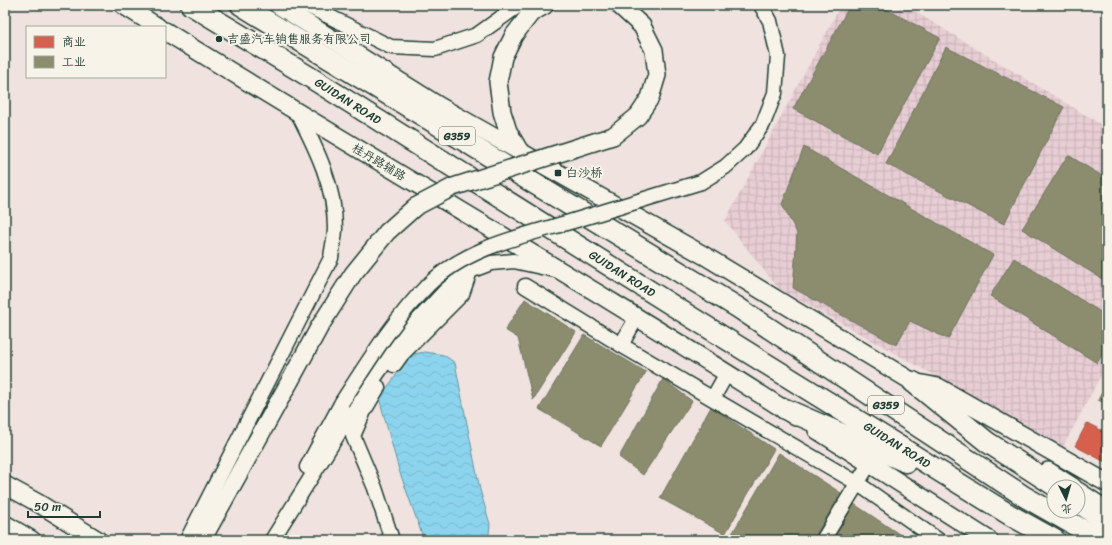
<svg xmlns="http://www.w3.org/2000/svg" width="1112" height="545" viewBox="0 0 1112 545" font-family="Sriracha,'LXGW WenKai TC',sans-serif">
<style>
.industrial{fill:url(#industrial-grid)}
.water{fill:url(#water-waves);stroke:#6098a3}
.shops{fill:#d6604d;stroke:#9f5646}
.industry{fill:#8c8c6e;stroke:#6b745d}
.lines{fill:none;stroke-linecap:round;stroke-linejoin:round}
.minor-casing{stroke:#1f3d34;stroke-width:17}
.major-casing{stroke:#1f3d34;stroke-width:20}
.highway-casing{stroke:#1f3d34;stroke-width:23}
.minor{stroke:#f7f3e8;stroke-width:14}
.major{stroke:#f7f3e8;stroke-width:17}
.highway{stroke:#f7f3e8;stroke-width:20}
.minor-bridge-casing{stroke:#1f3d34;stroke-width:17;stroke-linecap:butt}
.major-bridge-casing{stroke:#1f3d34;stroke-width:20;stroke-linecap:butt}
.minor-bridge{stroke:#f7f3e8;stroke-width:14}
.major-bridge{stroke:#f7f3e8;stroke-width:17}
.poi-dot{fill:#1f3d34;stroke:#f7f3e8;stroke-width:1.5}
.labels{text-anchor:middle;stroke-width:4;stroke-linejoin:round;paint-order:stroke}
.shield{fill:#f7f3e8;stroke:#60746a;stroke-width:1}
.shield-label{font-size:11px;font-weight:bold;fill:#1f3d34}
.poi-label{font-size:12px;fill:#1f3d34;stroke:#f7f3e8;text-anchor:start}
.street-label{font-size:12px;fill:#1f3d34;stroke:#f7f3e8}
</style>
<defs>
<pattern id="industrial-grid" width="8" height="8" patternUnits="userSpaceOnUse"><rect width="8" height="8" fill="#e8ced4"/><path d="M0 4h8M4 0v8" fill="none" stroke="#c7b2b7"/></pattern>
<pattern id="water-waves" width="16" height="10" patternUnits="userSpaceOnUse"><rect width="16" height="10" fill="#8cd4ed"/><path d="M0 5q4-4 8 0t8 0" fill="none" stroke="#78b7cc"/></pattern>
</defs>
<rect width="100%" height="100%" fill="#f0e2df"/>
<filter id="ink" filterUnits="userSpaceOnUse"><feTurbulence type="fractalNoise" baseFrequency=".025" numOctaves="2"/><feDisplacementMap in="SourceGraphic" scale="8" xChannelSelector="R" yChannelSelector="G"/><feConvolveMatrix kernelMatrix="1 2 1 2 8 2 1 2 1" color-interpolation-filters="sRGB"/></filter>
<g filter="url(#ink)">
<path class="industrial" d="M841 5H904L1107 128V364L1063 447 778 288 725 221Z"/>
<path class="water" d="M425 352 444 355 455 363 480 490 490 524 489 534 481 540H424L399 470 379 398 395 377 408 355Z"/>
<path class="shops" d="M1087 423 1107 433V463L1075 446Z"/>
<path class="industry" d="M850 5H879L940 38 877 154 793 109Z
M946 47 1064 107 1004 224 886 164Z
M804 147 993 255 948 339 910 321 896 345 793 288 797 233 782 204Z
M1068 155 1107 179V282L1022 229Z
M1014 258 1107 316V347L1097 363 990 296Z
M525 299 576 332 533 400 518 338 505 330Z
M584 335 646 372 601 446 539 409Z
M663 379 692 401 643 475 619 457Z
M1107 383V404L1098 400Z
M711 407 774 449 725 534 660 498Z
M779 453 841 493 813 540 729 539Z
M854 504 908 540H832Z"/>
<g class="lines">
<defs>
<path id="minor" d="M306 5 391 47 435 49 477 35 519 5
M525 286 621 345 857 483 938 540
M621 345 637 317
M394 365 402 354 462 294 470 271
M378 387 364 411 353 436 375 488 392 540
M713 398 727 373
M307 467 342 402
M187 540 331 258C332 248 335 238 335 228 335 187 317 150 299 115
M272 540 365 391 405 334 446 290 470 271 491 263 514 261 555 270
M823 540 869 464"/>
<path id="major" d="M123 5 158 27
M278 5 439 106 705 256 913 382 938 387 1107 483
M165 31C374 161 589 284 796 417
M520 152 508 131 502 112 498 82 503 57 514 35 531 13 545 5
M817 430 989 540
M1048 471 1073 487
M5 485 38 503 98 540
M1078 491 1107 510
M5 524 32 540
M202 540 290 381"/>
<g id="highway">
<path id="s1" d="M191 5 308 76 691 317 1010 515 1055 540"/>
<path d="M241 5 737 307 1025 497 1101 540"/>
<path d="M913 382 987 442 1057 487"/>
<path d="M785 409 906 462"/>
<path d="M1078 502 1107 523"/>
</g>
</defs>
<use href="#minor" class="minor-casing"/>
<use href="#major" class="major-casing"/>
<use href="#highway" class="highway-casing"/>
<use href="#minor" class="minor"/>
<use href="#major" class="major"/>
<use href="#highway" class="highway"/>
<defs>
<path id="minor-bridge" d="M342 402C368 362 394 319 428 285 467 247 523 236 573 221 616 208 658 195 701 182L725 167 745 149 763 124 775 93 778 56 770 21 761 5"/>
<path id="major-bridge" d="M290 381 320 326 353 274 387 232 415 207 453 187 613 136 638 116 650 98 657 75 654 50 642 26 619 5"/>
</defs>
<use href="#minor-bridge" class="minor-bridge-casing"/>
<use href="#major-bridge" class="major-bridge-casing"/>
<use href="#minor-bridge" class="minor-bridge"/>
<use href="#major-bridge" class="major-bridge"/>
</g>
</g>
<g class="poi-dot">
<circle cx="219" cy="39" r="4"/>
<rect x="554" y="169" width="8" height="8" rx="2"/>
</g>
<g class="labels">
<g class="shield">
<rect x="439" y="127" width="36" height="18" rx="3"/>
<rect x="868" y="396" width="36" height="18" rx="3"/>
</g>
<g class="shield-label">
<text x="457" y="140">G359</text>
<text x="886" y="409">G359</text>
</g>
<g class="poi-label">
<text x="227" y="43">吉盛汽车销售服务有限公司</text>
<text x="566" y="177">白沙桥</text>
</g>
<g class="street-label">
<text dy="4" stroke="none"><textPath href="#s1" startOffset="184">GUIDAN ROAD</textPath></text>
<text transform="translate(379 162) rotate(31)" y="4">桂丹路辅路</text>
<text dy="4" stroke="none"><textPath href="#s1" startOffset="508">GUIDAN ROAD</textPath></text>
<text dy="4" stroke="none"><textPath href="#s1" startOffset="832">GUIDAN ROAD</textPath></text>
</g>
</g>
<rect width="1112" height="545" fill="none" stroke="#f7f3e8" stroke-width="20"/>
<rect x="10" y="10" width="1092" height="525" fill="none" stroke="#1f3d34" stroke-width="1.5" filter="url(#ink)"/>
<rect x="26" y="26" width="140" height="52" fill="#f7f3e8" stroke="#a1aaa0"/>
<rect x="34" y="36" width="20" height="12" fill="#d6604d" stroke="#a1aaa0"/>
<text x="62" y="46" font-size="12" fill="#1f3d34">商业</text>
<rect x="34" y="56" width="20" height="12" fill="#8c8c6e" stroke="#a1aaa0"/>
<text x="62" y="66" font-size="12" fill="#1f3d34">工业</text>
<g transform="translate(1066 499) rotate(175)"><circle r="19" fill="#f7f3e8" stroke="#a1aaa0"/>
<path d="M0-3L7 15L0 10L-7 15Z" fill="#1f3d34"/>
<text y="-6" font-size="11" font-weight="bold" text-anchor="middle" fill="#1f3d34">北</text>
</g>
<path d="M28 511v6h72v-6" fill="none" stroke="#1f3d34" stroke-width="2"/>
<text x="34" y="511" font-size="12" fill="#1f3d34" stroke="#f7f3e8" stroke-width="3" paint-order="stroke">50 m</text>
</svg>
